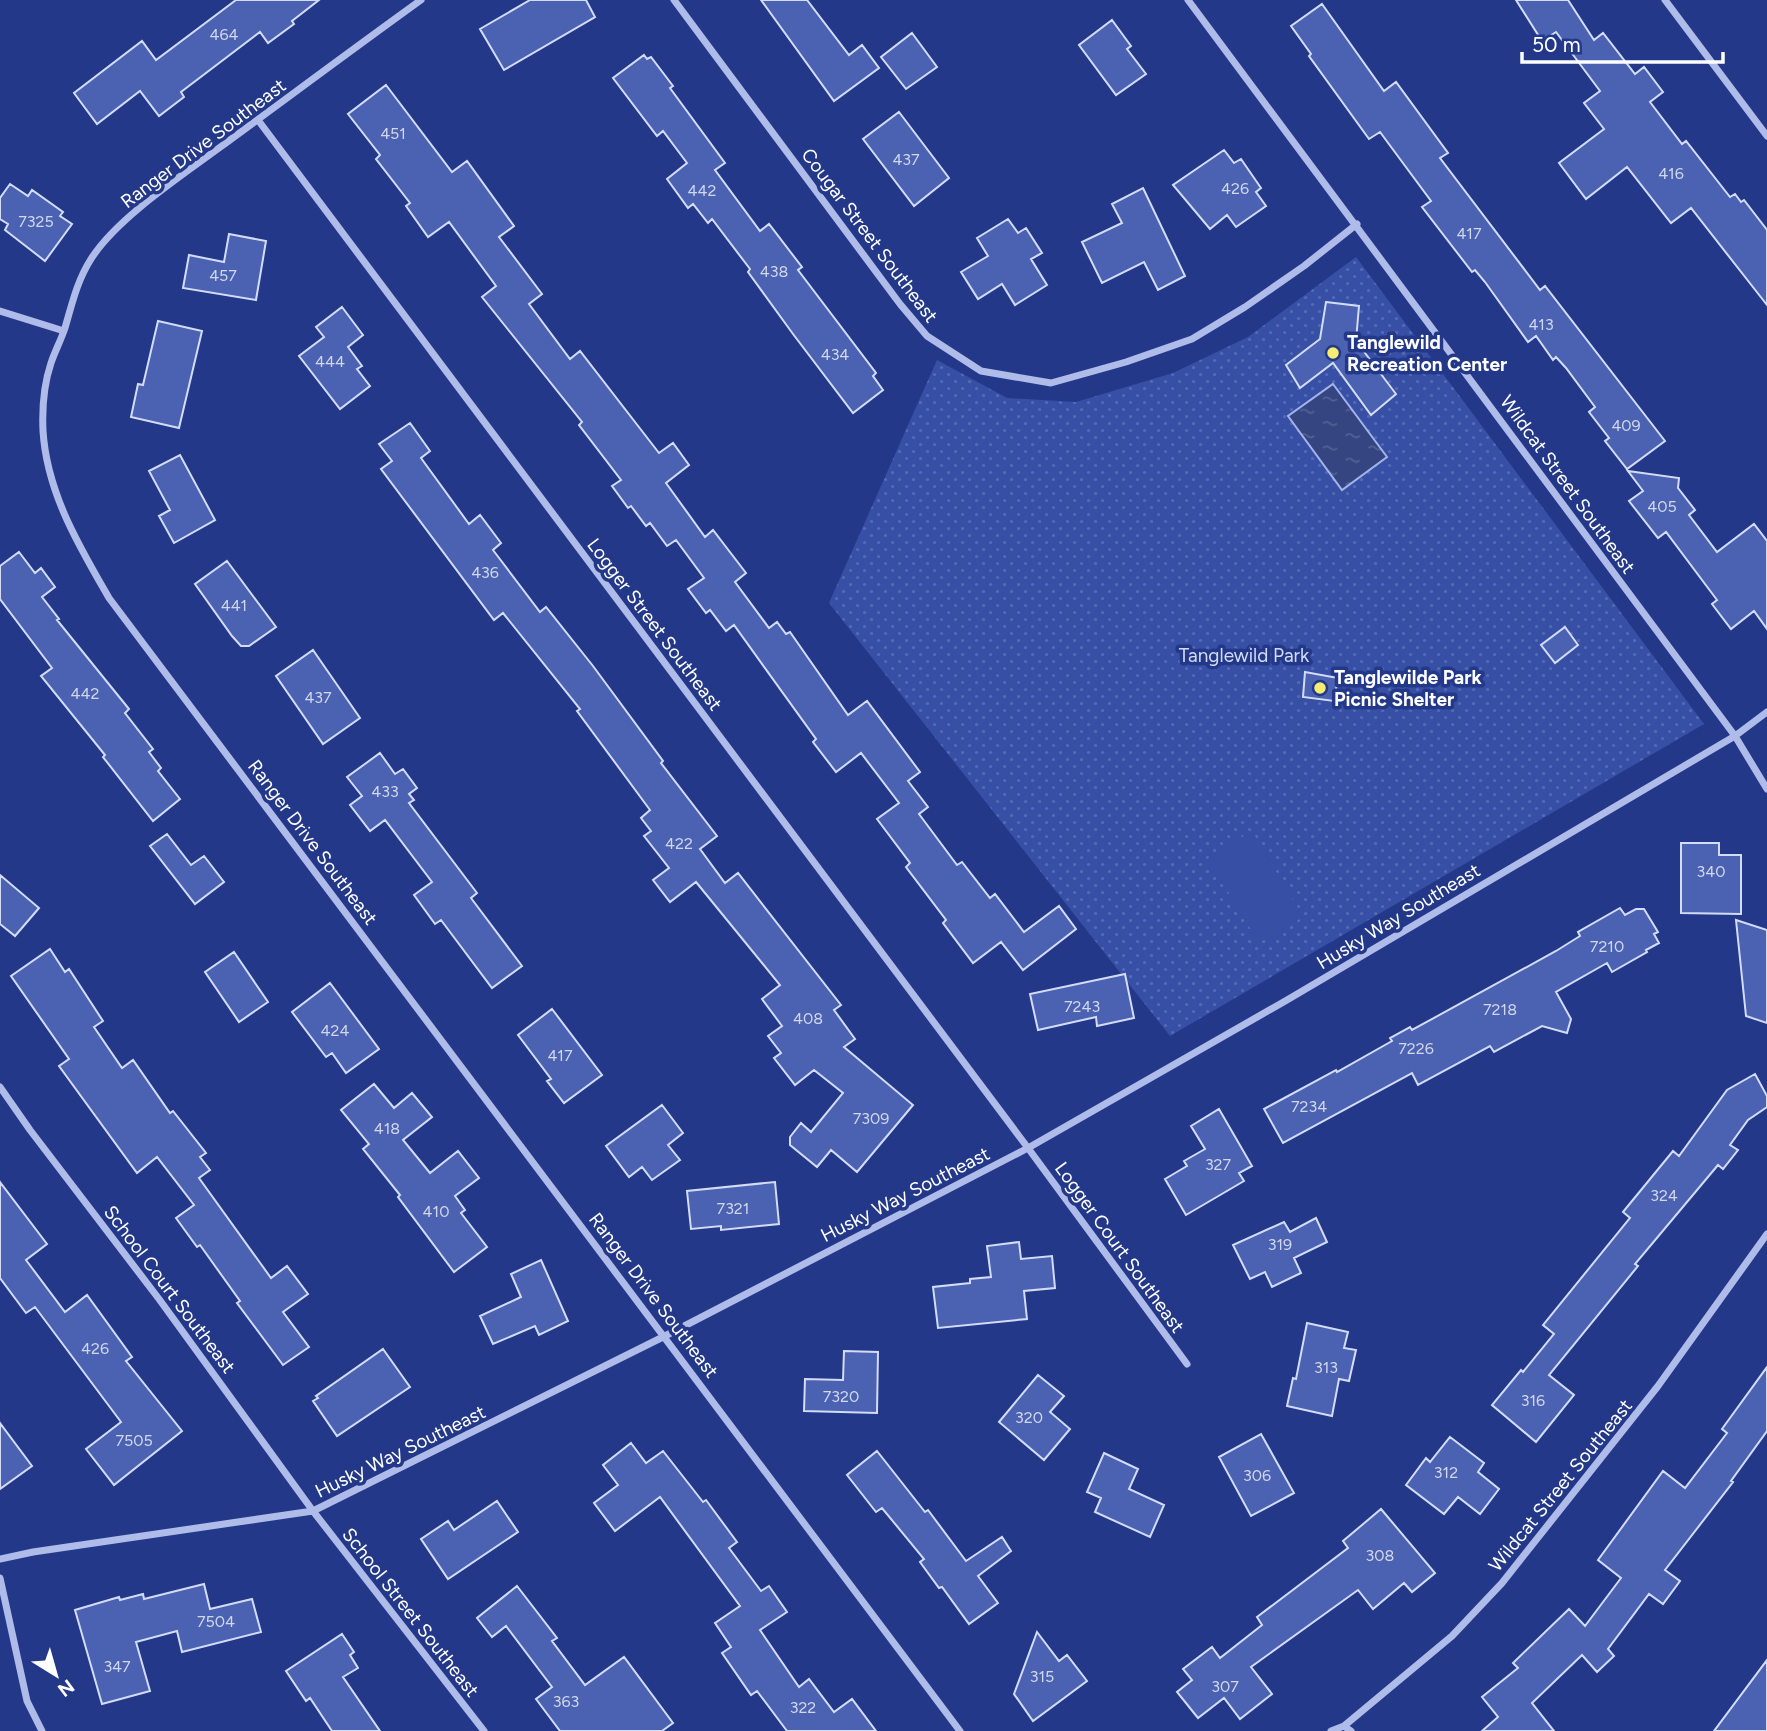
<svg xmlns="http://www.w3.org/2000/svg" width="1767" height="1731" viewBox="0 0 1767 1731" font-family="Figtree,sans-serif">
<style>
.park{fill:url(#park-dots)}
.pitch{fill:#3750a6}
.water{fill:url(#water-ripples);stroke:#a3b4eb;stroke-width:2}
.building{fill:#4b61b1;stroke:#d3dcf7;stroke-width:2}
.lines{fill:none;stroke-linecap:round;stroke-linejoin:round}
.street{stroke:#afbcea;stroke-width:7}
.poi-dot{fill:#f5ed72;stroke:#233889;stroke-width:2.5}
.labels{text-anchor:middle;stroke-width:7;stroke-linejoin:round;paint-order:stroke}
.number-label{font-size:16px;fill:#d2d8ec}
.street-label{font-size:19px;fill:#fff;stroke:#233889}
.poi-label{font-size:19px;font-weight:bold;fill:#fff;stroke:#233889;text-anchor:start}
.park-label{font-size:19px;fill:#d3dcf7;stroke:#233889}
</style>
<defs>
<pattern id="park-dots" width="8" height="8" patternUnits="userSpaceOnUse" patternTransform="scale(1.75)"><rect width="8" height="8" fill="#3750a6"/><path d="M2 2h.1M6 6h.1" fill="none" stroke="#556ab3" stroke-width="1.8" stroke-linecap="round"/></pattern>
<pattern id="water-ripples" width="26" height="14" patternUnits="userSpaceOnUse" patternTransform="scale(1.75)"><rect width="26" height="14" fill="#354581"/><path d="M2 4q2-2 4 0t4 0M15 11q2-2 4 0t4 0" fill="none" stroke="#536194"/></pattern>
</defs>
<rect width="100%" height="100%" fill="#233889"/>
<path class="park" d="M1356 257 1704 724 1170 1036 829 603 937 360 1007 398 1076 402 1173 373 1248 337Z"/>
<path class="pitch" d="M1252 831 1303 917 1259 943 1208 858Z"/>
<path class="water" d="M1333 384 1387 457 1342 490 1288 416Z"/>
<path class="building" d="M236 0H319L292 21 294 24 268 43 260 32 181 92 184 97 159 116 140 91 97 124 74 93 142 41 156 60Z
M530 0H586L595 17 504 70 480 29Z
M761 0H807L849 55 862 45 879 68 834 101Z
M1516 0H1568L1594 40 1603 33 1635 74 1644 67 1663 92 1650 102 1682 144 1686 141 1730 197 1735 194 1741 202 1744 200 1767 230V305L1691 208 1671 223 1627 167 1586 199 1559 163 1604 129 1584 103 1600 91 1556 32 1542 41Z
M1322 4 1384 91 1396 82 1448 153 1440 158 1540 290 1545 286 1665 441 1627 469 1605 441 1609 438 1589 412 1595 407 1566 368 1556 357 1553 360 1536 336 1528 342 1485 282 1475 270 1472 272 1422 207 1431 201 1380 132 1369 139 1309 56 1311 54 1291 26Z
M1112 20 1131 46 1127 49 1146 74 1116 95 1079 45Z
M912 33 937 67 906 89 881 57Z
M644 55 647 59 651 57 673 86 670 88 725 163 715 170 760 231 769 224 802 267 798 270 876 373 873 376 883 390 853 413 793 334 748 272 750 269 712 219 708 223 693 204 688 208 667 179 687 163 663 131 657 136 613 78Z
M386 85 452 172 467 161 514 226 499 237 542 294 529 304 570 359 580 351 659 453 673 443 689 465 666 483 705 537 713 530 746 573 735 582 769 628 777 622 786 634 790 632 848 715 867 701 920 772 908 781 928 807 919 814 957 865 962 862 990 898 995 894 1024 932 1059 906 1076 929 1023 970 1001 942 973 963 943 923 946 920 906 867 910 863 877 819 899 803 861 753 836 772 813 742 816 739 734 625 726 631 710 610 706 613 688 589 704 578 676 540 667 546 650 523 646 526 631 506 628 508 612 486 621 480 579 425 582 422 482 297 496 286 449 222 428 237 406 206 410 203 376 159 380 155 348 114Z
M899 112 949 178 914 206 863 139Z
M1224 150 1234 163 1241 159 1261 188 1256 192 1266 206 1236 227 1227 215 1210 229 1173 185Z
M10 184 28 196 32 190 63 212 60 216 72 224 45 261 5 230 8 224 0 219V198Z
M1143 188 1185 276 1158 290 1144 262 1102 283 1082 242 1122 223 1112 204Z
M1008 219 1018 233 1026 228 1042 253 1031 259 1047 285 1015 305 1002 284 978 299 961 272 988 256 977 238Z
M229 234 266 241 256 300 183 288 189 255 224 262Z
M1326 302 1359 306 1356 341 1396 394 1371 415 1333 363 1300 388 1286 365 1320 339Z
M342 307 363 335 348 347 362 366 357 369 370 386 340 409 299 356 324 337 316 327Z
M158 321 202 331 179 428 131 417 138 384 143 385Z
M410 423 430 451 421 458 469 524 480 515 501 543 493 550 540 612 546 607 593 666 663 761 661 763 717 836 700 849 725 883 738 873 841 1005 834 1010 855 1039 844 1047 913 1105 857 1172 831 1150 817 1167 790 1145V1137L801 1123 811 1132 843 1093 814 1070 795 1085 774 1058 781 1053 768 1036 782 1026 762 999 780 985 696 882 670 902 653 880 669 868 644 836 651 831 641 818 650 810 577 711 580 709 503 613 494 620 381 469 392 461 379 444Z
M180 455 215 520 174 543 159 516 170 510 149 471Z
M1628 471 1679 478 1678 488 1695 510 1689 515 1717 552 1754 524 1767 541V629L1754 611 1731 629 1712 604 1717 600 1666 532 1658 538 1629 501 1643 491Z
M19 552 35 573 41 568 55 587 42 597 59 619 57 620 129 709 125 713 153 749 149 752 161 768 158 771 180 799 153 821 103 757 105 755 41 676 52 668 0 599V566Z
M227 561 276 627 249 646H241L232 636 195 584Z
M1565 627 1578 645 1555 663 1541 645Z
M313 650 360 718 323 744 276 676Z
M1305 672 1338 678 1334 701 1303 697Z
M380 753 395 774 403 769 417 788 409 794 414 800 409 803 477 893 471 898 522 966 492 988 441 920 435 924 414 895 432 882 385 820 370 831 350 805 362 796 347 777Z
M167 834 191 865 204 856 224 882 195 904 150 846Z
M1681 843H1719V855H1741V914L1681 913Z
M0 875 39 908 15 936 0 924Z
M1620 908 1625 915 1636 909H1644L1658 932 1654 934 1659 943 1646 950 1647 952 1612 972 1607 963 1556 992 1571 1019 1567 1033 1542 1026 1494 1052 1490 1046 1418 1085 1412 1073 1283 1143 1264 1109 1336 1070 1337 1072 1392 1041 1390 1038 1410 1027 1412 1030 1556 951 1580 936 1578 932Z
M1736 920 1767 930V1023L1746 1016Z
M50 949 65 972 69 969 103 1021 94 1027 122 1068 133 1060 170 1113 173 1111 206 1153 200 1157 210 1170 199 1178 271 1278 287 1266 308 1294 283 1312 309 1347 283 1365 237 1303 240 1301 200 1245 197 1247 176 1218 194 1205 157 1157 137 1173 59 1066 69 1059 11 976Z
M234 952 268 1002 239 1022 205 972Z
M1125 974 1134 1018 1097 1026 1096 1017 1038 1030 1030 994Z
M330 983 379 1049 346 1073 332 1053 326 1057 292 1012Z
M552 1009 602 1075 564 1103 547 1081 551 1079 518 1035Z
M1755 1074 1767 1096V1107L1748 1120 1730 1145 1738 1150 1723 1169 1718 1165 1635 1264 1638 1266 1549 1375 1574 1395 1536 1442 1492 1405 1521 1370 1523 1372 1554 1334 1543 1325 1630 1218 1623 1212 1673 1151 1679 1156 1727 1090Z
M374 1084 394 1108 412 1093 432 1117 403 1140 430 1173 458 1151 479 1178 455 1196 465 1210 461 1213 487 1247 454 1272 398 1197 400 1195 363 1149 369 1144 341 1110Z
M662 1105 683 1133 668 1145 680 1160 652 1180 642 1167 629 1177 606 1146Z
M1219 1109 1252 1166 1239 1173 1244 1181 1186 1215 1165 1179 1187 1166 1184 1161 1205 1149 1191 1126Z
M0 1182 47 1244 26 1260 65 1312 87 1295 132 1357 126 1361 182 1431 114 1485 86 1449 121 1422 35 1307 26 1313 0 1278Z
M775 1182 779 1224 721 1230V1226L691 1229 687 1191Z
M1316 1218 1327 1242 1294 1258 1301 1273 1272 1287 1265 1272 1250 1279 1233 1245 1284 1222 1290 1232Z
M1019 1242 1021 1259 1052 1256 1055 1288 1024 1291 1027 1319 938 1328 933 1287 970 1283V1279L991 1277 987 1246Z
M541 1260 568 1321 539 1335 535 1326 493 1344 480 1316 521 1297 511 1274Z
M1307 1323 1348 1332 1344 1348 1356 1350 1349 1381 1339 1379 1332 1416 1287 1406 1293 1378 1296 1379Z
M383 1349 410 1387 337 1436 313 1401 318 1398 316 1396Z
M844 1351 878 1352 877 1413 804 1411 805 1379 843 1380Z
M1767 1367V1431L1731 1481 1733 1482 1665 1570 1680 1581 1663 1604 1649 1594 1608 1649 1614 1656 1597 1672 1582 1655 1532 1703 1554 1731H1482L1498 1717 1482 1697 1518 1668 1513 1663 1569 1609 1585 1626 1621 1578 1598 1560 1663 1471 1685 1488 1727 1433 1722 1429Z
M1038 1375 1064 1396 1050 1412 1070 1429 1044 1460 999 1422Z
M0 1423 32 1466 0 1489Z
M1261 1434 1294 1493 1251 1516 1219 1457Z
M1450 1437 1484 1463 1478 1472 1499 1489 1480 1514 1458 1497 1444 1514 1406 1485 1426 1458 1430 1462Z
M631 1443 646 1463 663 1451 703 1502 706 1500 737 1542 729 1548 761 1591 769 1586 787 1612 760 1630 799 1687 809 1679 834 1712 852 1699 876 1731H787L757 1691 751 1695 722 1653 731 1647 715 1623 740 1606 660 1497 615 1531 594 1503 618 1485 603 1465Z
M877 1451 925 1512 928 1510 966 1561 1002 1537 1011 1551 978 1576 998 1603 969 1624 942 1587 939 1588 920 1562 924 1559 882 1508 876 1512 847 1475Z
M1104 1453 1138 1469 1129 1489 1164 1505 1150 1537 1095 1512 1101 1498 1087 1492Z
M497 1501 518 1532 448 1579 421 1539 448 1521 454 1530Z
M1381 1509 1435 1573 1412 1592 1404 1583 1373 1609 1358 1590 1251 1667 1272 1694 1240 1719 1224 1698 1198 1718 1177 1692 1192 1680 1183 1669 1212 1647 1220 1658 1262 1625 1257 1617 1348 1548 1343 1541Z
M204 1584 210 1609 252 1599 261 1632 182 1652 177 1631 136 1642 150 1691 102 1704 75 1610 119 1597 120 1600 143 1594 144 1599Z
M517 1586 557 1638 552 1641 585 1685 624 1657 673 1723 662 1731H560L536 1699 552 1687 506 1626 492 1637 477 1618Z
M1037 1632 1059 1661 1067 1655 1087 1681 1033 1721 1014 1694Z
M342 1634 354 1652 350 1655 358 1668 343 1677 380 1731H332L310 1698 306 1701 286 1671Z
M1767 1660V1731H1714Z"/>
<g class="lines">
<path class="street" d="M421 0C353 49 286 99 219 148 181 176 116 219 91 259 77 281 72 304 65 328 61 340 55 351 51 363 44 384 42 409 43 431 47 493 79 546 109 598L960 1731
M674 0 900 304 927 336 981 371 1051 383 1126 362 1192 339 1245 307 1304 266 1357 224
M1188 0 1735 736 1767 789
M1665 0 1767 136
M258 120 1028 1148 1187 1364
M0 311 64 331
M0 1087 30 1130 159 1299 313 1511 484 1731
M0 1559 33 1552 313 1511 665 1336 1028 1148 1287 1000 1735 736 1767 712
M0 1578 27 1701 42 1731
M1344 1726 1452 1636 1502 1583 1658 1386 1767 1234
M1331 1731 1344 1726 1351 1731"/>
</g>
<g class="poi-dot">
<circle cx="1333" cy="353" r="7"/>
<circle cx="1320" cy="688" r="7"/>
</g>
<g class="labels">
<g class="number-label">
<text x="224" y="40">464</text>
<text x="393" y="139">451</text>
<text x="906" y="165">437</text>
<text x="1671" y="179">416</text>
<text x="1235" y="194">426</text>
<text x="702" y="196">442</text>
<text x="36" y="227">7325</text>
<text x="1469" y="239">417</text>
<text x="774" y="277">438</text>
<text x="223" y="281">457</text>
<text x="1541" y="330">413</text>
<text x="835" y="360">434</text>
<text x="330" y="367">444</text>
<text x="1626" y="431">409</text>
<text x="1662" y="512">405</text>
<text x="485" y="578">436</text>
<text x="234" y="611">441</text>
<text x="85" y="699">442</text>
<text x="318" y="703">437</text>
<text x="385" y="797">433</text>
<text x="679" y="849">422</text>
<text x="1711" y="877">340</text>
<text x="1607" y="952">7210</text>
<text x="1082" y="1012">7243</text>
<text x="1500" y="1015">7218</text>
<text x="808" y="1024">408</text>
<text x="335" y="1036">424</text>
<text x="1416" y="1054">7226</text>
<text x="560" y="1061">417</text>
<text x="1309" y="1112">7234</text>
<text x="871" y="1124">7309</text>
<text x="387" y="1134">418</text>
<text x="1218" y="1170">327</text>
<text x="1664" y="1201">324</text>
<text x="733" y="1214">7321</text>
<text x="436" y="1217">410</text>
<text x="1280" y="1250">319</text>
<text x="95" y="1354">426</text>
<text x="1326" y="1373">313</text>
<text x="841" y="1402">7320</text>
<text x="1533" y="1406">316</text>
<text x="1029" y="1423">320</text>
<text x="134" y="1446">7505</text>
<text x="1446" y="1478">312</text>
<text x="1257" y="1481">306</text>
<text x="1380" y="1561">308</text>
<text x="216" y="1627">7504</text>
<text x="117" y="1672">347</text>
<text x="1042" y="1682">315</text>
<text x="1225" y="1692">307</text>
<text x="566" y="1707">363</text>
<text x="803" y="1713">322</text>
</g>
<g class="street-label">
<text transform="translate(203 143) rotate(-37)" y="7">Ranger Drive Southeast</text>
<text transform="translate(870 235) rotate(53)" y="7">Cougar Street Southeast</text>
<text transform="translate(1568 484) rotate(54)" y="7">Wildcat Street Southeast</text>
<text transform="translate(655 624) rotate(53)" y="7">Logger Street Southeast</text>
<text transform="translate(313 842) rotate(53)" y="7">Ranger Drive Southeast</text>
<text transform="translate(1398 916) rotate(-31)" y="7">Husky Way Southeast</text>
<text transform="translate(905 1194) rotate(-27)" y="7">Husky Way Southeast</text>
<text transform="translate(1120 1247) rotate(54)" y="7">Logger Court Southeast</text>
<text transform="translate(170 1289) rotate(53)" y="7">School Court Southeast</text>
<text transform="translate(654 1295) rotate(53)" y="7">Ranger Drive Southeast</text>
<text transform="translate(400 1451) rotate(-26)" y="7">Husky Way Southeast</text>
<text transform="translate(1560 1485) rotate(-51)" y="7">Wildcat Street Southeast</text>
<text transform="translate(411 1612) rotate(52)" y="7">School Street Southeast</text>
</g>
<g class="poi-label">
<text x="1347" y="349">Tanglewild<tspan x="1347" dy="22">Recreation Center</tspan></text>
<text x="1334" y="684">Tanglewilde Park<tspan x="1334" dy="22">Picnic Shelter</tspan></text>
</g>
<g class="park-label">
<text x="1244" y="662">Tanglewild Park</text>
</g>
</g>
<g transform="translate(56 1675) rotate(143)" stroke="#233889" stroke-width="5" paint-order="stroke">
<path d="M0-5L12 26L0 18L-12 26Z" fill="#ffffff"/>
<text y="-10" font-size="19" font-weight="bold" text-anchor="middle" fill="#ffffff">N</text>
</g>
<path d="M1522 52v10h201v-10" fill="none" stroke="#ffffff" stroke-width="3.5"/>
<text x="1532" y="52" font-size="21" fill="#ffffff" stroke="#233889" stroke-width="5" paint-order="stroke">50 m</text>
</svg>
